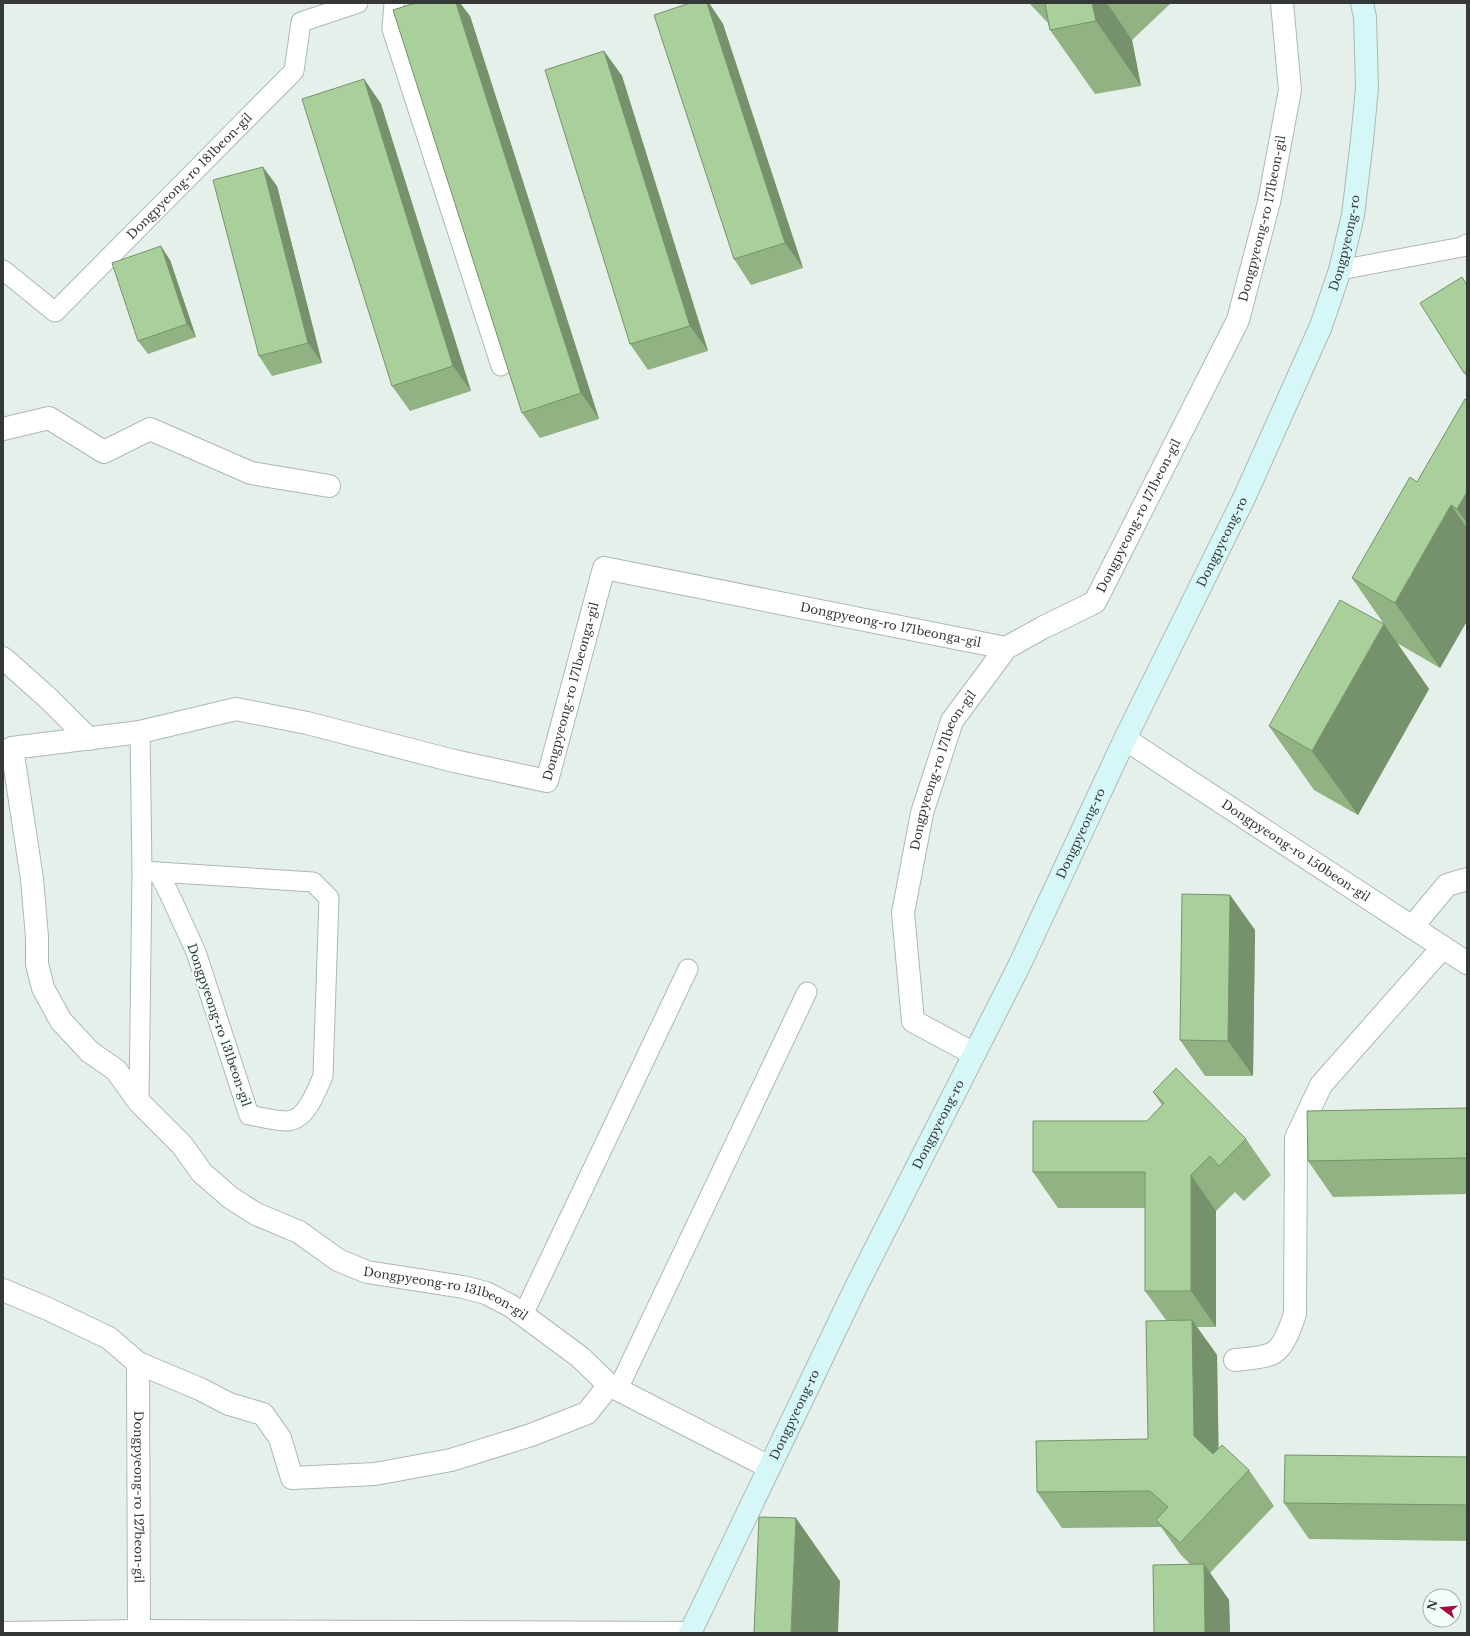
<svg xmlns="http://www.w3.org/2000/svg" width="1470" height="1636" viewBox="0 0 1470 1636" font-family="'Libre Baskerville',serif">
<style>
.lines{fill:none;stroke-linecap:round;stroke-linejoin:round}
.lane-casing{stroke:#aeb8b3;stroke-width:21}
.street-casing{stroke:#aeb8b3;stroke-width:24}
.secondary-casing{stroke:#aeb8b3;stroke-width:24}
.lane{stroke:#fff;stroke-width:19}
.street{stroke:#fff;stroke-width:22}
.secondary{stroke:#d5f7f8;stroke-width:22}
.wall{fill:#91b384}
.shaded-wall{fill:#76926c}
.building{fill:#a9d09a;stroke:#76926c}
.labels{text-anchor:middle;stroke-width:4;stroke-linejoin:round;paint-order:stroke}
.street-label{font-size:12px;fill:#343836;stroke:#f3fdf9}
</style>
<rect width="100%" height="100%" fill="#e6f0eb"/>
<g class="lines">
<defs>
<g id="lane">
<path d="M394 3 392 29 501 366"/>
<path id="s1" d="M3 270 55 312 294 71 301 22 358 3"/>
<path d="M1340 270 1462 247 1467 244"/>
<path d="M142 871 158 872 313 882 329 898 323 1076C316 1091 307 1120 287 1121 275 1121 261 1117 249 1115L196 952 169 893 158 872"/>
<path d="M139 1102 142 871 140 732"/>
<path d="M523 1315 688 969"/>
<path d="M618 1389 807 992"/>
</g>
<g id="street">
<path d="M3 429 49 418 104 452 150 429 251 473 329 486"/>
<path d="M3 658 49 699 89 739"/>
<path id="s2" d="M1125 739 1467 963"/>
<path id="s3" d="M12 748 32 879 37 937V964L43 988 61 1021 90 1052 116 1070 139 1102 182 1145 202 1173 231 1198 256 1214 299 1232 338 1260 367 1272 463 1287 486 1293 511 1306 580 1357 609 1385 769 1467"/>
<path id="s4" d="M3 753 12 748 140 732 236 709 307 723 454 761 547 781 604 568 1006 648"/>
<path d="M1412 927 1447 885 1467 879"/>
<path id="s5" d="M974 1054 913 1021 903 913 922 813 952 721 1006 648 1042 628 1095 602 1238 320 1269 202 1290 90 1282 3"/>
<path d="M3 1290 48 1309 109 1338 138 1363 200 1389 229 1404 263 1414 280 1438 292 1478 375 1474 451 1460 531 1435 587 1413 609 1385"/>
<path d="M1235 1360C1246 1359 1264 1358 1273 1353 1284 1347 1291 1326 1295 1314L1296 1138 1321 1085 1443 947"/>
<path id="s6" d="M138 1363 139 1633"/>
<path d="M3 1633 139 1631 690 1633"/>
</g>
<g id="secondary">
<path id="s7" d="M690 1633 856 1287 1019 966 1125 739 1245 496 1321 326 1340 270 1353 215 1362 140 1367 88 1365 17 1362 3"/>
</g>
</defs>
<use href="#lane" class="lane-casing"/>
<use href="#street" class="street-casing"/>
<use href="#secondary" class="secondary-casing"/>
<use href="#lane" class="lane"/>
<use href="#street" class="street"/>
<use href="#secondary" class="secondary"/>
</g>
<path class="wall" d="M415 3H460L470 16 599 419 540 438 522 413Z
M690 3H709L723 24 803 268 751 285 734 259Z
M1029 3H1171L1132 40 1141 86 1095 94 1050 30 1048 23Z
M604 51 622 76 708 351 648 370 630 344Z
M364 79 381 104 471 391 410 411 392 386Z
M277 186 322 363 272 376 259 356Z
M170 260 196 337 148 354 138 341Z
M1467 284V377L1464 373Z
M1467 400V621L1440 668 1397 643 1352 578 1417 482Z
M1384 624 1429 689 1358 815 1314 790 1269 726Z
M1230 895 1255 930 1253 1076H1205L1180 1040Z
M1153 1092 1246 1139 1271 1175 1244 1201 1235 1192 1216 1211V1327H1197L1217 1355 1218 1449 1249 1470 1274 1506 1210 1573 1229 1600 1230 1633H1154L1191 1565 1181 1555 1161 1527 1062 1528 1037 1492 1148 1439 1166 1320 1145 1291V1208H1058L1033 1172 1147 1121 1162 1105Z
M1467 1108V1194L1333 1197 1308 1161Z
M1467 1457V1541L1309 1539 1284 1503Z"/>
<path class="shaded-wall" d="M456 3H460L470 16 599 419 581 393Z
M707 3H709L723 24 803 268 785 243Z
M1092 3H1107L1132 40 1141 86 1096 21Z
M604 51 622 76 708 351 690 326Z
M364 79 381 104 471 391 453 366Z
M263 167 277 186 322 363 308 343Z
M161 246 170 260 196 337 187 324Z
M1467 492V523L1457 509Z
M1451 505 1467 528V621L1440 668 1395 603Z
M1384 624 1429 689 1358 815 1312 751Z
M1230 895 1255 930 1253 1076 1228 1041Z
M1191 1175 1216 1211V1327L1191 1291Z
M1192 1320 1217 1355 1219 1471 1194 1436Z
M796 1518 840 1581 838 1633H791Z
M1204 1564 1229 1600 1230 1633H1205Z"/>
<path class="building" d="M415 3H456L581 393 522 413 393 10Z
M690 3H707L785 243 734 259 654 15Z
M1045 3H1092L1096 21 1050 30Z
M604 51 690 326 630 344 545 70Z
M364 79 453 366 392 386 302 99Z
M263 167 308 343 259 356 213 180Z
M161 246 187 324 138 341 112 263Z
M1462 277 1467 285V371L1464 373 1420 303Z
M1465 399 1467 400V492L1457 509 1451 505 1395 603 1352 578 1410 477 1417 482Z
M1340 600 1384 624 1312 751 1269 726Z
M1182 894 1230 895 1228 1041 1180 1040Z
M1176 1068 1246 1139 1219 1166 1210 1156 1191 1175V1291H1145V1172H1033V1121H1147L1164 1103 1153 1092Z
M1467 1108V1158L1308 1161 1307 1111Z
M1192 1320 1194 1436 1213 1454 1222 1445 1249 1470 1180 1543 1156 1520 1168 1507 1150 1491 1037 1492 1036 1441 1148 1439 1146 1321Z
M1285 1455 1467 1457V1505L1284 1503Z
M759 1517 796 1518 791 1633H754Z
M1204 1564 1205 1633H1154L1153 1565Z"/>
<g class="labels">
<g class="street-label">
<text dy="4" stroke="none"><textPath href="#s1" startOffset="258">Dongpyeong-ro 181beon-gil</textPath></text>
<text dy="4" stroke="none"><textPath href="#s5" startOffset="988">Dongpyeong-ro 171beon-gil</textPath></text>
<text dy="4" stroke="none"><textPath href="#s7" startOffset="1538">Dongpyeong-ro</textPath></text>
<text dy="4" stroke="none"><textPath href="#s5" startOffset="664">Dongpyeong-ro 171beon-gil</textPath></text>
<text dy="4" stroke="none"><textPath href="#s7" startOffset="1214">Dongpyeong-ro</textPath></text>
<text dy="4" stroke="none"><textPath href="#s4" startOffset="1070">Dongpyeong-ro 171beonga-gil</textPath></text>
<text dy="4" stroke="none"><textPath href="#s4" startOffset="650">Dongpyeong-ro 171beonga-gil</textPath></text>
<text dy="4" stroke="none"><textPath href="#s5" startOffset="327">Dongpyeong-ro 171beon-gil</textPath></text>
<text dy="4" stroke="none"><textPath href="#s7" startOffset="890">Dongpyeong-ro</textPath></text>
<text dy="4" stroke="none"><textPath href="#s2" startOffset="204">Dongpyeong-ro 150beon-gil</textPath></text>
<text transform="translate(219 1025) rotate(71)" y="4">Dongpyeong-ro 131beon-gil</text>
<text dy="4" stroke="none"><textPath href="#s7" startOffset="566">Dongpyeong-ro</textPath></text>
<text dy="4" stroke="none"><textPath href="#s3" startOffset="765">Dongpyeong-ro 131beon-gil</textPath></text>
<text dy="4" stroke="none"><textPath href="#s7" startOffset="242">Dongpyeong-ro</textPath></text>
<text dy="4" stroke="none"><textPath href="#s6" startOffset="134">Dongpyeong-ro 127beon-gil</textPath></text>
</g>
</g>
<rect width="1470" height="1636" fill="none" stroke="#343836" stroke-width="8"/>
<g transform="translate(1442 1608) rotate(286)"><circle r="19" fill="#f3fdf9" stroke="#a7aeab"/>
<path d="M0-3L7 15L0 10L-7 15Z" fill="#a50b3a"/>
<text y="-6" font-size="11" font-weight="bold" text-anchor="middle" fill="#343836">N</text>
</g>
</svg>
